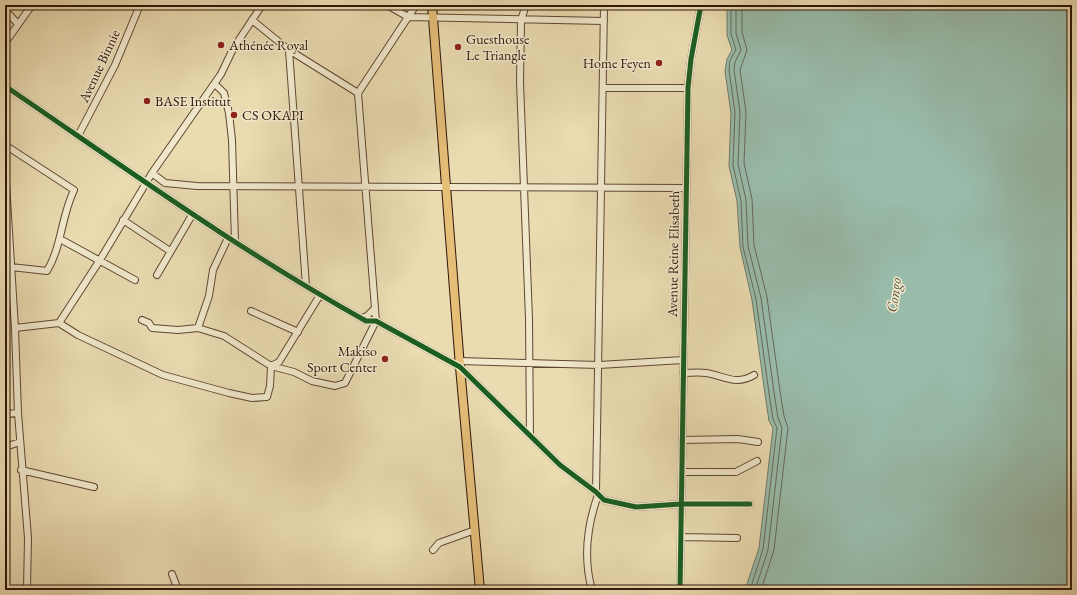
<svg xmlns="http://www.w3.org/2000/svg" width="1077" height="595" viewBox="0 0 1077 595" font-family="'EB Garamond',serif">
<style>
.water{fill:#98bbaa;stroke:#6e796a}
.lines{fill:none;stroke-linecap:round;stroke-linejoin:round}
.shore{stroke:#64685a;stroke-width:1}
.minor-casing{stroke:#5e4733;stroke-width:8}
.major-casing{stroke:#2f1609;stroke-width:10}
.minor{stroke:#f1e8cc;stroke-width:6}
.major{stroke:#e5be78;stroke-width:8}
.cycleway-casing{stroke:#f1e8cc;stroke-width:8}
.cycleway{stroke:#1b5e20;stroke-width:5}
.poi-dot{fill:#8f2418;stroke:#f1e8cc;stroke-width:1.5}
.labels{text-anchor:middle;stroke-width:3;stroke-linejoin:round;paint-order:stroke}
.poi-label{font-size:14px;fill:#2f1609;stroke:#f1e8cc;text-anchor:start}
.street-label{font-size:14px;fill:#2f1609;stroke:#f1e8cc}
.water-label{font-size:15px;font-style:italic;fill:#545041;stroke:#f1e8cc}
</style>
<rect width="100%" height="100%" fill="#eadbb1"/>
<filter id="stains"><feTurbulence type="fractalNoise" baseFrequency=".005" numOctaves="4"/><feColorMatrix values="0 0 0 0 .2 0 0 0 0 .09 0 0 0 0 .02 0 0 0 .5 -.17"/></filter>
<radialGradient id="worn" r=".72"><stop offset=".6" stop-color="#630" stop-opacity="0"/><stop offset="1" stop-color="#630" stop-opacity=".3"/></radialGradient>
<path class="water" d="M727 5H1072V590H745L759 548 773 428 769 421 765 394 752 300 740 247 737 201 729 166 731 113 725 71 727 59 732 50 727 35Z"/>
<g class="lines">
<path class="shore" d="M731 5V34L736 50 730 60 729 70 735 112 733 165 741 201 743 247 756 299 769 393 773 419 777 428 763 549 750 590
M736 5V33L741 50 735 62 734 70 740 112 738 164 746 200 748 246 761 298 774 392 778 418 782 428 768 550 755 590
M742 5V32L747 50 740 70 746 112 744 163 752 199 754 245 767 297 780 391 784 416 788 428 774 550 761 590"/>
<defs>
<path id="minor" d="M387 5 408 17 604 21
M526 5 521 20 520 82 529 319 530 435
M5 10 18 24
M252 20 289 50 358 93
M5 43 32 5
M289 50 306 286
M215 84 224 93 229 113 232 140 235 242
M5 86C124 167 240 251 366 321H376L460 367 560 465 596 492 604 500 636 507 681 504H750
M604 88H688
M78 136 115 65 140 5
M5 145 74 190C61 217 62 246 47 271L11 267
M5 167 15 328 18 413 28 538 27 590
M152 173 165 183 197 186 686 188
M123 220 170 251
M60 239 135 280
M157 275 192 215
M251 311 298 332
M362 318 367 316 374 309
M142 320 149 323 152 328 178 330 198 328 224 336 271 366 294 372 312 381 335 386 345 383 376 321 358 93 416 5
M59 323 100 260 152 173 221 74 233 49 262 5
M15 328 59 323 78 335 163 375 229 393 252 398 267 397 270 386 271 366
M198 328 209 296 213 270 228 238
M460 361 599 365 683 360
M271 366 279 362 320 295
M683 373C690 373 699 372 706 373 725 376 735 386 754 375
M5 414 18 413
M682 440 738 439 758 442
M5 447 20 442
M21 470 94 487
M682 472H736L757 461
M596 492 604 5
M681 537 737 538
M433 550 439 543 475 530
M172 574 178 590
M592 590C583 558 587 526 598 495
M680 590 688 88 691 59 701 5"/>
<path id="major" d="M432 5 460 367 480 590"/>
</defs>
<use href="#minor" class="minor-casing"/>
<use href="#major" class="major-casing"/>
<use href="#minor" class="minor"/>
<use href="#major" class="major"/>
<defs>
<path id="cycleway" d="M5 86C124 167 240 251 366 321H376L460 367 560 465 596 492 604 500 636 507 681 504H750
M680 590 688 88 691 59 701 5"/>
</defs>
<use href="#cycleway" class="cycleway-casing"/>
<use href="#cycleway" class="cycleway"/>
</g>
<g class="poi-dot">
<circle cx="221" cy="45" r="4"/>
<circle cx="458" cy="47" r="4"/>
<circle cx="659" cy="63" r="4"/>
<circle cx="147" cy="101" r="4"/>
<circle cx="234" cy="115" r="4"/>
<circle cx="385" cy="359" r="4"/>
</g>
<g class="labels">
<g class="poi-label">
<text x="466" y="44">Guesthouse<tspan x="466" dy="16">Le Triangle</tspan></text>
<text x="229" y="50">Athénée Royal</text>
<text x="651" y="68" text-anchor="end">Home Feyen</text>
<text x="155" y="106">BASE Institut</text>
<text x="242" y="120">CS OKAPI</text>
<text x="377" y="356" text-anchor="end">Makiso<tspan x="377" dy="16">Sport Center</tspan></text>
</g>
<g class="street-label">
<text transform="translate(99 66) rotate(-65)" y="5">Avenue Binnie</text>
<text transform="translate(673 254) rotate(-89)" y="5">Avenue Reine Elisabeth</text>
</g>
<g class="water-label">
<text transform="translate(894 295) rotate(-82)" y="5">Congo</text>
</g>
</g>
<rect width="1077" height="595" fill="none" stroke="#eadbb1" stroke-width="20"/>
<rect x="6" y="6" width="1065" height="583" fill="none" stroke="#2f1609" stroke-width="2"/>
<rect x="10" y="10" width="1057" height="575" fill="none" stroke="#2f1609"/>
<rect width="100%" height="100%" filter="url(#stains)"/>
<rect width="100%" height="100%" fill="url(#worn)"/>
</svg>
